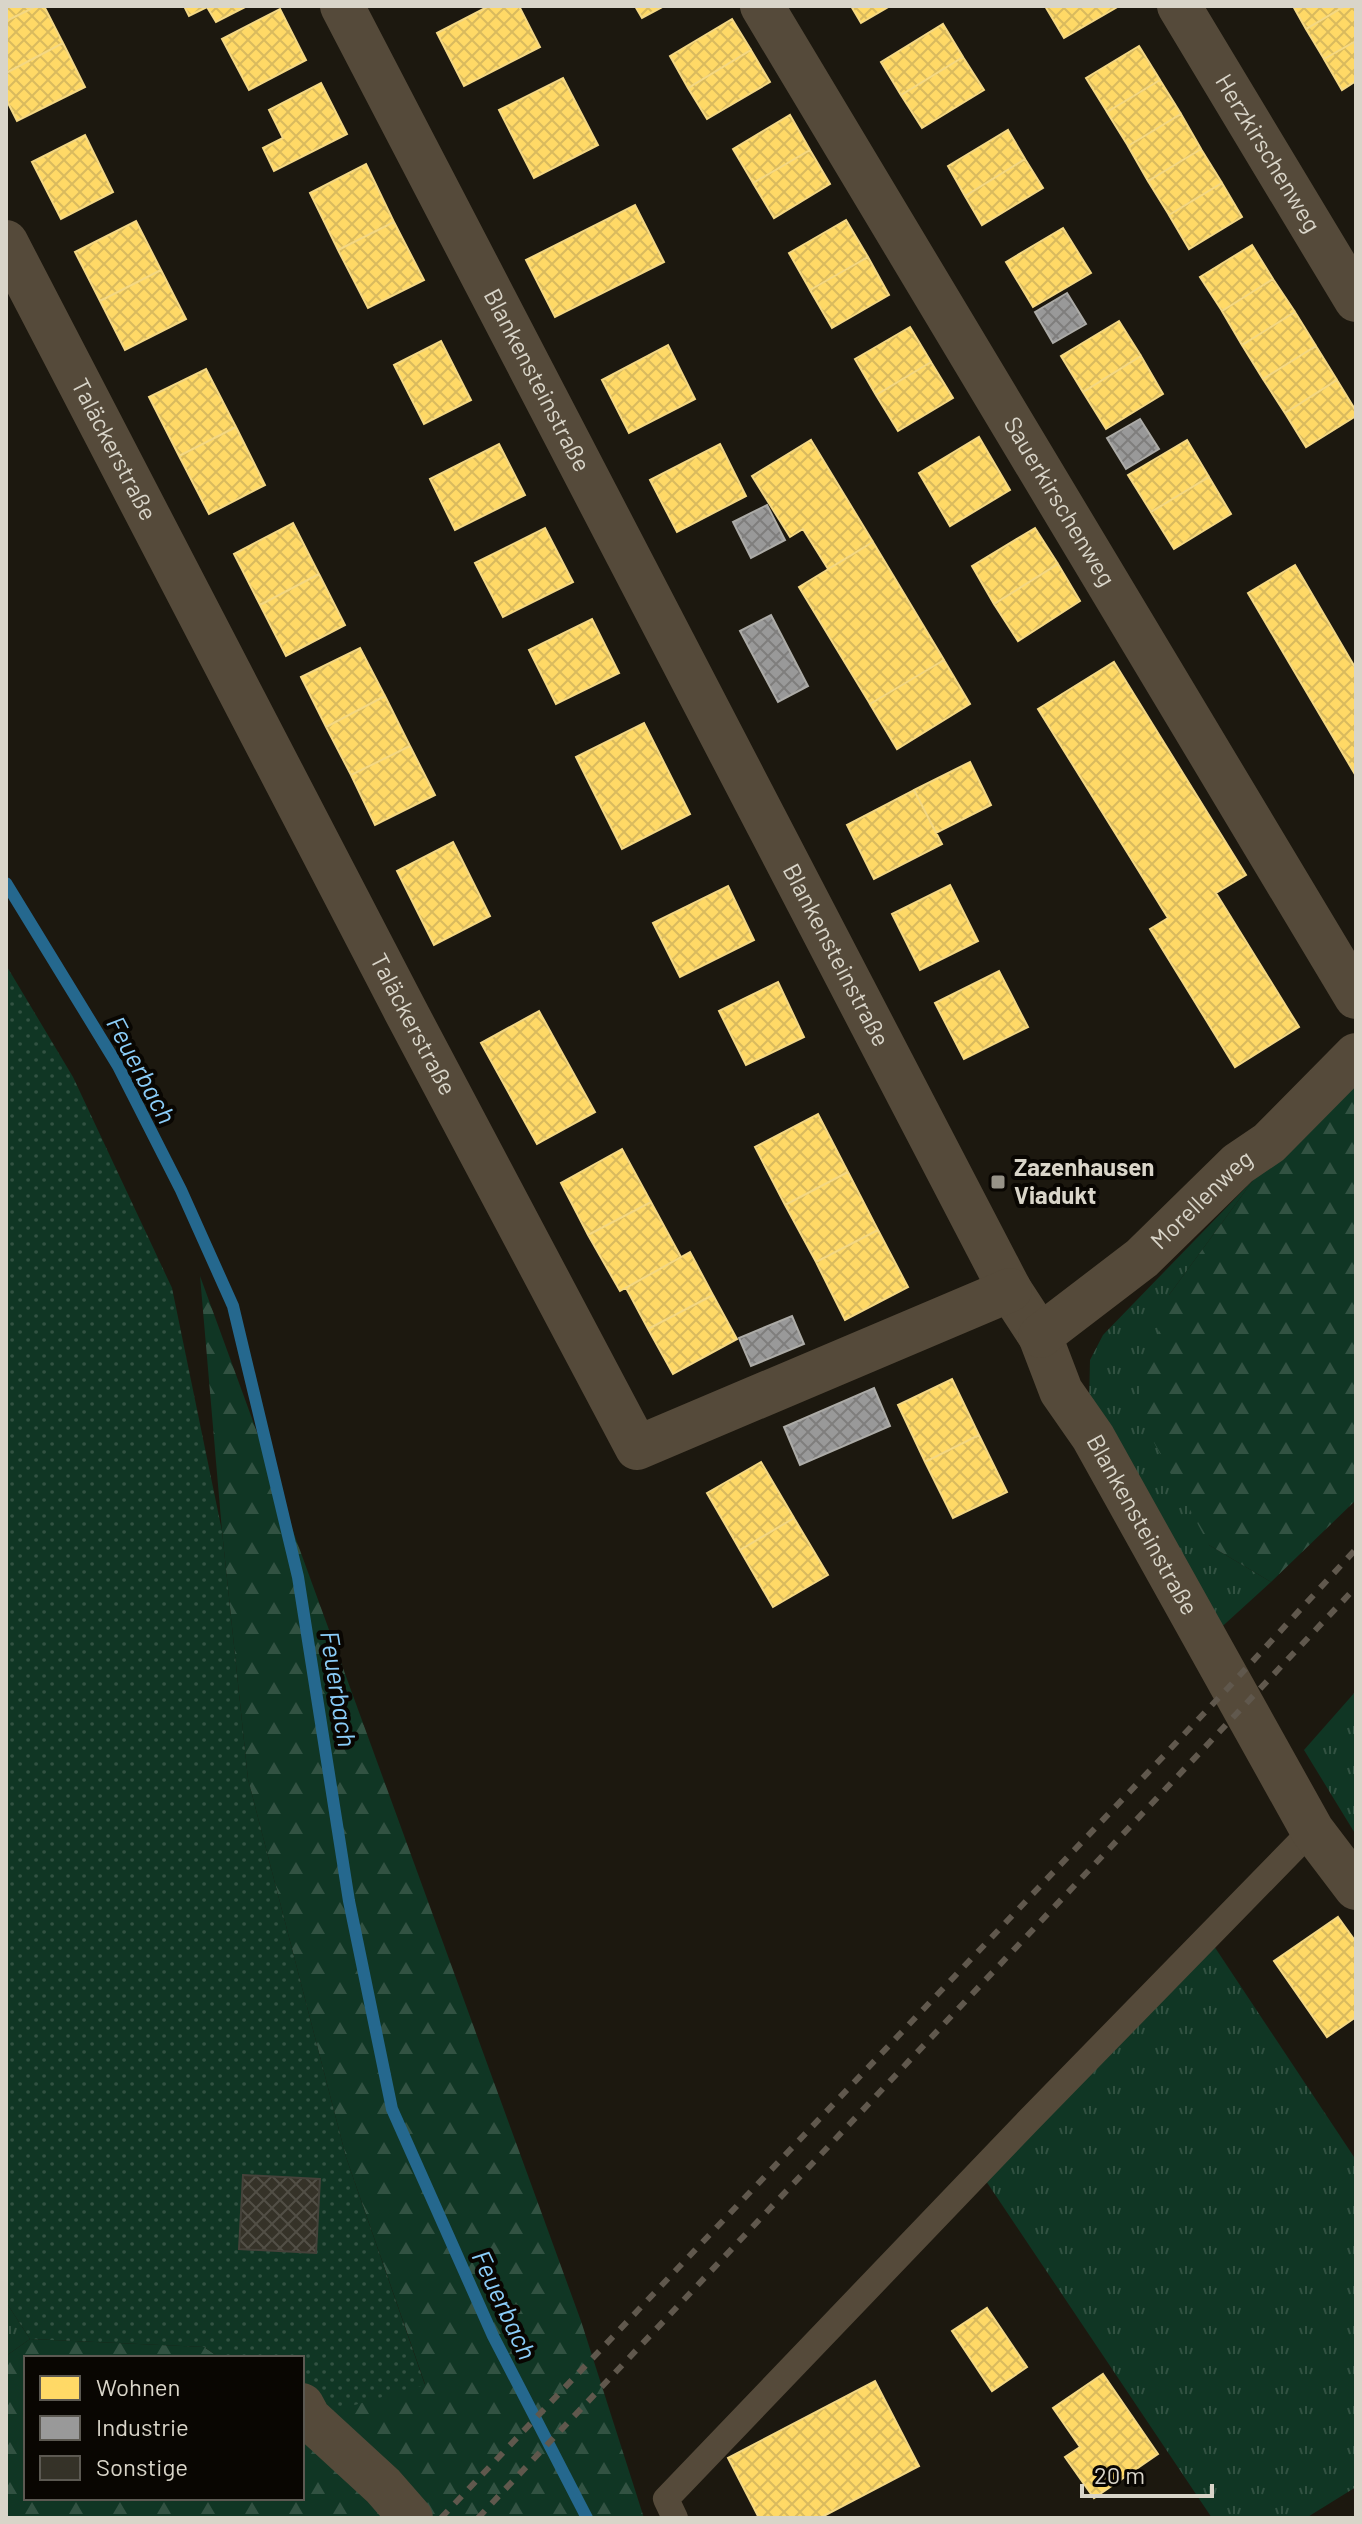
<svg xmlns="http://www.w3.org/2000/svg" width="1362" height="2524" viewBox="0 0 1362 2524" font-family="Barlow,sans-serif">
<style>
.grass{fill:url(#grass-tufts)}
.forest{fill:url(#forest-firs)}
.park{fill:url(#park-dots)}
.homes{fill:url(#homes-cross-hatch);stroke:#f4d884;stroke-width:2}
.industry{fill:url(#industry-cross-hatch);stroke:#acaba7;stroke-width:2}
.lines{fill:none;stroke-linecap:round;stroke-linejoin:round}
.stream{stroke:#25688e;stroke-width:12}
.building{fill:url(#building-cross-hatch);stroke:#45423a;stroke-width:2}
.service{stroke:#554a3a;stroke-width:26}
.minor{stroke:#554a3a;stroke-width:44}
.rail{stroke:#60584d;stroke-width:6;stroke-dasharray:10 10;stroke-linecap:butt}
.poi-dot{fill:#979388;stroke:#090602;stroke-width:3}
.labels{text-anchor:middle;stroke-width:8;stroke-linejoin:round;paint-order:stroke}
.street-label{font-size:24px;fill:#d9d5c9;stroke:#090602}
.poi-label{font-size:24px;font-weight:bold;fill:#d9d5c9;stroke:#090602;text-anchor:start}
.water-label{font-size:26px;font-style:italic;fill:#8bcdf9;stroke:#090602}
</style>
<defs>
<pattern id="grass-tufts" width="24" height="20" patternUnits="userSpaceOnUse" patternTransform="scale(2)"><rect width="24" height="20" fill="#103624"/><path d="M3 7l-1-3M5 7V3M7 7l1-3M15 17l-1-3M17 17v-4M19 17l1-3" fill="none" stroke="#325242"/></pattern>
<pattern id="forest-firs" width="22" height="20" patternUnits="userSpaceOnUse" patternTransform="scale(2)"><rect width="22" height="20" fill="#103624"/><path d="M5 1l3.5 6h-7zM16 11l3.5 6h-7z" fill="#325242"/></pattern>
<pattern id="park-dots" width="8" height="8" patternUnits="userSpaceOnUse" patternTransform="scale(2)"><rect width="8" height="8" fill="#103624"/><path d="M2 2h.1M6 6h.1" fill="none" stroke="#325242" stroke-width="1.8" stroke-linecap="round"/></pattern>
<pattern id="homes-cross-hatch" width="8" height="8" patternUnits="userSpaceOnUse" patternTransform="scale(2)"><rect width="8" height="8" fill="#ffd966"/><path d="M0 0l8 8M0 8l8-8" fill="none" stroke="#d9ba5e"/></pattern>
<pattern id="industry-cross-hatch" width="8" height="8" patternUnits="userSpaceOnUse" patternTransform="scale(2)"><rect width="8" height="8" fill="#999"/><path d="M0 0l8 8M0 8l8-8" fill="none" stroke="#7f7e7d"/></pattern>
<pattern id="building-cross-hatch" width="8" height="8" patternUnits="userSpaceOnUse" patternTransform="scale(2)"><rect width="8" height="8" fill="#353228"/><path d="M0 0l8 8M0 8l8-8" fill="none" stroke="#524f46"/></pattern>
</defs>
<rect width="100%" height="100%" fill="#1c180f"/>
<path class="grass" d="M1254 1179 1169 1295 1209 1545 1271 1582 1215 1633 1089 1405 1090 1360 1103 1335Z
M1356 1691V1835L1304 1750Z
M1212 1943 1356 2160V2487L1306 2518H1212L986 2181Z
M6 2302 30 2339 6 2356Z"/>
<path class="forest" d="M1356 1076V1500L1271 1582 1209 1545 1136 1409 1169 1295 1254 1179Z
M200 1276 581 2321 644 2518H6V2356L30 2339 204 2347 220 2358H26V2498H302V2413L425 2384 346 2157 248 1779 222 1531Z"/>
<path class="park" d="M6 965 73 1077 172 1288 222 1531 248 1779 346 2157 425 2385 309 2418 302 2413V2358H220L204 2347 30 2339 6 2302Z"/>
<path class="homes" d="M6 6H37L6 21Z
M37 6H44L63 43 6 73V21Z
M184 6H247L216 22 207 7 189 16Z
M489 6H519L540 47 464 86 437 33Z
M635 6H664L642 18Z
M851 6H890L861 23Z
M1045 6H1119L1064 38Z
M1293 6H1345L1306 29Z
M1345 6H1356V41L1324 59 1306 29Z
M280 9 306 60 249 90 222 39Z
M732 19 751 50 688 88 670 56Z
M943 24 963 57 901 95 881 62Z
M1356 41V81L1342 90 1324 59Z
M63 43 85 87 17 121 6 99V73Z
M1139 46 1160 80 1107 112 1086 78Z
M751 50 770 82 707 119 688 88Z
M963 57 984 90 922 128 901 95Z
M563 78 598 145 534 178 499 110Z
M1160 80 1181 114 1128 146 1107 112Z
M321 83 347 134 274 171 263 148 283 138 269 110Z
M1181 114 1201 149 1148 181 1128 146Z
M790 115 810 150 753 183 733 149Z
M1008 130 1025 159 965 196 948 166Z
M85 135 113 192 61 219 32 162Z
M1201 149 1222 183 1169 215 1148 181Z
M810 150 830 184 774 218 753 183Z
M1025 159 1043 188 982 225 965 196Z
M366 164 394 222 338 250 310 193Z
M1222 183 1242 217 1189 249 1169 215Z
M635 205 664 262 555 317 526 260Z
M846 220 868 257 810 290 789 253Z
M136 221 161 270 100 301 75 252Z
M394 222 424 280 368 308 338 250Z
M1063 228 1091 273 1033 307 1006 262Z
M1252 245 1273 279 1222 311 1200 277Z
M868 257 889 295 832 328 810 290Z
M161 270 186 319 125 350 100 301Z
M1273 279 1295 312 1242 345 1222 311Z
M1295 312 1316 346 1263 379 1242 345Z
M1119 321 1141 356 1083 392 1061 356Z
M910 327 931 362 876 395 855 359Z
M441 341 471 400 424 424 394 365Z
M668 345 695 399 629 433 602 380Z
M1316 346 1337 380 1285 413 1263 379Z
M1141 356 1163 394 1106 429 1083 392Z
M931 362 953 398 898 431 876 395Z
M206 369 236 427 179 456 149 397Z
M1337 380 1356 411V416L1306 447 1285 413Z
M236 427 265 485 209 514 179 456Z
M979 437 1010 490 950 526 919 473Z
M811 440 873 542 828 569 803 529 790 537 752 476Z
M1187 440 1209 477 1151 512 1128 475Z
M499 444 525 495 455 530 430 479Z
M720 444 746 496 677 532 650 480Z
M1209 477 1231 514 1174 549 1151 512Z
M293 523 319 574 260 605 234 554Z
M545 528 573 582 503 617 475 563Z
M1035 528 1058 564 994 604 972 566Z
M873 542 944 660 870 704 799 587Z
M1058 564 1080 601 1018 641 994 604Z
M1295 565 1356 669V776L1248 593Z
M319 574 345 625 286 656 260 605Z
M592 619 619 673 556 704 529 650Z
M360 648 385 696 326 727 301 677Z
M944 660 970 704 897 749 870 704Z
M1114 662 1246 875 1216 893 1299 1027 1235 1067 1150 929 1168 918 1038 709Z
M385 696 410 746 351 775 326 727Z
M644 723 690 814 622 849 576 757Z
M410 746 435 795 375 825 351 775Z
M970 762 991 805 936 833 914 790Z
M914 790 942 844 874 879 847 825Z
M453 842 490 916 434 945 397 871Z
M950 885 978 941 920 970 892 914Z
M728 886 754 940 680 977 653 923Z
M999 971 1028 1027 964 1059 935 1003Z
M778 982 804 1037 746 1065 719 1011Z
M539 1011 595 1112 537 1144 481 1043Z
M818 1114 848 1172 785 1205 755 1147Z
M622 1149 651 1202 588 1235 561 1183Z
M848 1172 878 1230 816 1262 785 1205Z
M651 1202 681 1257 620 1291 588 1235Z
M878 1230 908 1287 845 1320 816 1262Z
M690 1252 713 1295 648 1329 626 1288Z
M713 1295 737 1339 673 1374 648 1329Z
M952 1379 979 1435 925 1462 898 1405Z
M979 1435 1007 1492 953 1518 925 1462Z
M761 1462 794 1518 740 1550 707 1493Z
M794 1518 828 1575 773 1607 740 1550Z
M1338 1917 1356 1942V2017L1327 2037 1274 1961Z
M987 2308 1027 2367 992 2391 952 2331Z
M1103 2374 1158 2454 1094 2498 1065 2457 1080 2447 1053 2408Z
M875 2381 919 2466 820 2518H759L728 2458Z"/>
<path class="industry" d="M1067 293 1086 324 1053 343 1035 312Z
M1140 419 1159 449 1126 469 1107 438Z
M767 505 785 540 751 558 733 522Z
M771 615 808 686 778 702 740 631Z
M792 1316 804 1344 751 1366 739 1338Z
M874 1388 890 1426 800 1465 784 1427Z"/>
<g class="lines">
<path class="stream" d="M6 883 118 1066 181 1190 233 1306 298 1577 349 1901 392 2109 493 2336 587 2518"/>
</g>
<path class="building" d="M243 2175 320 2179 316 2253 239 2249Z"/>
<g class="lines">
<path class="service" d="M675 2518 666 2499 1029 2120 1312 1830"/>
<g class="minor">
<path id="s1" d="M342 6 1010 1290 1040 1336 1061 1391 1093 1437 1312 1830 1356 1888"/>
<path id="s2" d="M762 6 1356 997"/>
<path id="s3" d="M1179 6 1356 300"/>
<path id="s4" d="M6 242 405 1010 637 1448 1010 1290"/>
<path id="s5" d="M1040 1336 1142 1258 1238 1164 1269 1143 1356 1055"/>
<path d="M302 2405 309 2418 383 2486 411 2518"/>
</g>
<path class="rail" d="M441 2518 1228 1688 1356 1549
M478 2518 1356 1587"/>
</g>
<rect class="poi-dot" x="990" y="1174" width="16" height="16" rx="4"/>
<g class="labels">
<g class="street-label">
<text dy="8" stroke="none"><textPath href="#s3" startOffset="172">Herzkirschenweg</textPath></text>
<text dy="8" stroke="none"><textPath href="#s1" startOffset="422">Blankensteinstraße</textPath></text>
<text dy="8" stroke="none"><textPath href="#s4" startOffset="234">Taläckerstraße</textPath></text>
<text dy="8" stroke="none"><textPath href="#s2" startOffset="578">Sauerkirschenweg</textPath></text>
<text dy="8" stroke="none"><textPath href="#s1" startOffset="1070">Blankensteinstraße</textPath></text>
<text dy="8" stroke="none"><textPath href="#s4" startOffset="882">Taläckerstraße</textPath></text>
<text dy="8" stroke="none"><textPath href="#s5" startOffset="212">Morellenweg</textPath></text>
<text dy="8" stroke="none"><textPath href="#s1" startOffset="1718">Blankensteinstraße</textPath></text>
</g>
<g class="poi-label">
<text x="1014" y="1176">Zazenhausen<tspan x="1014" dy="28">Viadukt</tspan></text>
</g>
<g class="water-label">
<text transform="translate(141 1070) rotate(62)" y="9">Feuerbach</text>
<text transform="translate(338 1689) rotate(81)" y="9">Feuerbach</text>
<text transform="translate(504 2305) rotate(65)" y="9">Feuerbach</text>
</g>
</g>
<rect width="1362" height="2524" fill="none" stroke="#d9d5c9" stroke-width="16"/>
<rect x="24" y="2356" width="280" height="144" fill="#090602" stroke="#5c5952" stroke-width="2"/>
<rect x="40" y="2376" width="40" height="24" fill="#ffd966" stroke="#5c5952" stroke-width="2"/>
<text x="96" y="2396" font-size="24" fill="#d9d5c9">Wohnen</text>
<rect x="40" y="2416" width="40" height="24" fill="#999999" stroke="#5c5952" stroke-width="2"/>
<text x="96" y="2436" font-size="24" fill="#d9d5c9">Industrie</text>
<rect x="40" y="2456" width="40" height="24" fill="#353228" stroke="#5c5952" stroke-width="2"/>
<text x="96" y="2476" font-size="24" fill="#d9d5c9">Sonstige</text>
<path d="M1082 2484v12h130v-12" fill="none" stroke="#d9d5c9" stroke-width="4"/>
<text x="1094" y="2484" font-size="24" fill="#d9d5c9" stroke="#090602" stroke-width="6" paint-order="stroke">20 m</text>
</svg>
